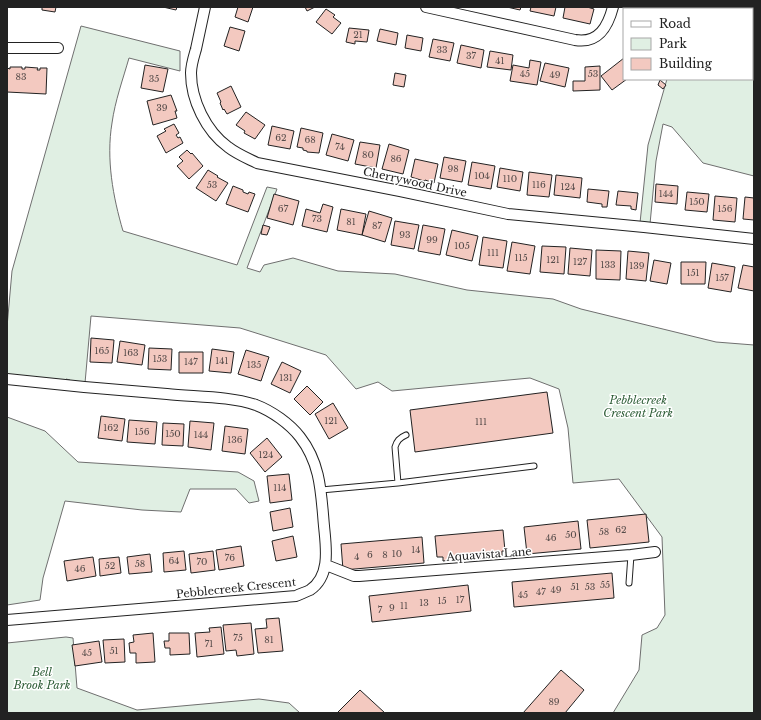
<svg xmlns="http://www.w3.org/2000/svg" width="761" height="720" viewBox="0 0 761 720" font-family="'Libre Baskerville',serif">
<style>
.green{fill:#e0efe3;stroke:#6f6f6f}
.building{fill:#f3c9c0;stroke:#222}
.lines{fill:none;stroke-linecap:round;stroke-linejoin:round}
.lane-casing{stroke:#222;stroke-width:7}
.street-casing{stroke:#222;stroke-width:12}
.lane{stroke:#fff;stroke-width:5}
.street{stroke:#fff;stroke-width:10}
.labels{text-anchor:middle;stroke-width:3;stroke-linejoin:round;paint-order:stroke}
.number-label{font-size:9px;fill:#564c4a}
.street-label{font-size:11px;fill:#222;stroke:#fff}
.park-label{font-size:11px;font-style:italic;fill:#2f5e38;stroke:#fff}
</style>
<rect width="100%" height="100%" fill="#fff"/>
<path class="green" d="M690 7H754V176L703 163 672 127 663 124 656 161 650 224 640 223 648 145 667 79H752V9H690Z
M81 26 180 51V71L129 58C123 79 115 101 112 123 106 159 113 197 123 231L237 265 267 187 277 189 247 268 260 272 264 265 293 258 338 271 395 274 467 290 553 299 581 309 716 342 754 345V713H613L639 670 642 635 657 628 665 615 662 537 619 479 573 483 568 428 559 389 530 378 392 391 378 382 356 389 326 355 240 328 91 316 85 383 70 382V380L66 379V382L7 377V327L12 271Z
M7 417 45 431 78 462 238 472 254 481 259 501 249 503 236 489H190L181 512 142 510 65 501 43 578 40 600 7 605Z
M66 637 73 638 77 688 137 710 259 699 289 703 300 713H7V643Z"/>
<path class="building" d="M42 7H56L55 12 42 10Z
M163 7H177L176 10Z
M238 7H253L248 22 235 17Z
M305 7H315L307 11Z
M507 7H521L520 10Z
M531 7H556L554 16 530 11Z
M565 7H587L594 9 590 24 563 18Z
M637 7H654V9H637Z
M326 9 335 15 333 17 341 23 332 34 316 22Z
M230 27 245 31 239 51 224 46Z
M349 28 369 30 367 42 355 41V44L346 42Z
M380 29 398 33 396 45 377 41Z
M407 35 423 38 421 51 405 48Z
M433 39 454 43 450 61 429 57Z
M461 45 484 50 481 68 457 63Z
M490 51 513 55 511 70 487 67Z
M624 58V79H627L612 90 601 76Z
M530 60 541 62 537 85 510 81 513 65 529 68Z
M545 63 569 68 565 87 540 81Z
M145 65 168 69 163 92 141 88Z
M7 66V68L10 69V67H22V69H25V67L38 68 37 70H40V68H47L46 94 7 92Z
M600 66V90L573 91V81H585V67Z
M395 73 406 75 404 87 393 85Z
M660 80 666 85 663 89 658 85Z
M231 86 241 107 227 114 224 109 223 110 220 103 221 102 217 93Z
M171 95 177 111H175L177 118 153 125 147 101Z
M246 112 265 125 255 139 244 133 245 131 236 125Z
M174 124 179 133 176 135 178 138 180 137 183 143 166 153 157 136 166 131 164 129Z
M272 126 294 131 290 149 268 145Z
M301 128 323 133 319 153 307 152V151L303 150V148L297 147Z
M332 134 354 140 348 161 326 155Z
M360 142 380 145 376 168 355 164Z
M389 144 409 150 403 174 382 169Z
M187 150 191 154 192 153 203 166 189 179 177 166 183 161 179 157Z
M444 157 466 161 462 182 440 178Z
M415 159 438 164 434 183 425 180 424 182V181L411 177Z
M472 162 495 166 491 189 468 185Z
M500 168 523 172 520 191 497 187Z
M208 170 218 176 217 177 228 183 216 201 196 188Z
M529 172 552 175 549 197 527 195Z
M556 175 582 178 580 198 554 195Z
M656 184 678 186 677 204 655 202Z
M233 186 243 190V192L248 194 249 192 255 194 248 212 226 204Z
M588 189 609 191 607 207H602V204L587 202Z
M618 191 638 193 636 210 631 209V206L616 205Z
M687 192 709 194 707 212 685 210Z
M274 194 299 201 293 225 267 218Z
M715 196 737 198 735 222 713 220Z
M745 197 754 198V220L743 219Z
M323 204 333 207 327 232 302 226 306 209 320 213Z
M341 209 366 214 362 235 337 230Z
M369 211 392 218 385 242 362 235Z
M395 221 419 225 414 249 391 245Z
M263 225 270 227 267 235 261 234Z
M423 225 445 229 440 255 418 251Z
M452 230 478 236 472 261 446 255Z
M483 237 507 241 503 268 479 265Z
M512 242 535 246 530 274 507 271Z
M542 246 566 247 564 274 540 272Z
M570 248 592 250 590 276 568 274Z
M596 250 621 251 620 280 596 279Z
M628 251 649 253 646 281 626 279Z
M654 260 671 263 667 284 650 281Z
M681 262H706L705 284H681Z
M712 263 735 267 731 292 708 288Z
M743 265 754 267V291L738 288Z
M91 338 114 340 112 363 90 362Z
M120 341 145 345 142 365 117 362Z
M149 348 172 349 171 370 148 369Z
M212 349 234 352 231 373 209 371Z
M246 350 269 357 261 381 238 374Z
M179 352H203V373H179Z
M282 362 301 371 290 393 271 384Z
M307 386 323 402 310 415 294 399Z
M547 392 553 433 415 452 410 410Z
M333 403 348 428 329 439 315 414Z
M101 416 125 419 122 441 98 438Z
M129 420 157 422 155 444 127 442Z
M190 421 214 423 211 450 188 447Z
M163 423 184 424 183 446 162 445Z
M225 426 248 429 245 454 222 451Z
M267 438 282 457 265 472 250 453Z
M289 474 292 500 270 503 267 476Z
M290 508 293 527 273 531 270 512Z
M646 514 649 542 590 548 587 520Z
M578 521 581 549 527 554 524 527Z
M503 530 505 551H502V556H493V552L488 553V557L480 558V553L478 554V558L470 559 469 555H462V559L453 560V556H451V560L443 561V557H437L435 536Z
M293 536 297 557 276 561 272 541Z
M422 537 424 563 343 570 341 544Z
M241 546 244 566 219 570 216 550Z
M184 551 186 570 164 572 163 553Z
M213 551 215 570 191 573 189 554Z
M150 554 152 572 129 574 127 557Z
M93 557 96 576 67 581 64 561Z
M119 557 121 573 100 576 99 559Z
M612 573 614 598 514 607 512 582Z
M468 585 471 611 372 622 369 596Z
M279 618 283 651 258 653 255 629 267 628 266 619Z
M251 623 254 654 237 656 236 650 226 651 223 625Z
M221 627 224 654 197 657 195 633 210 632 209 628Z
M153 633 155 662 136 663V653H130L129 643 134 642 133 635Z
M169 633H189L190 654 170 655V648H165L164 641H169Z
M124 639 125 662 105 663 103 640Z
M99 641 102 662 75 666 72 645Z
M561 670 584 690 565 713H523Z
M360 690 385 713H337Z"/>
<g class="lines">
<defs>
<path id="lane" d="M398 483 395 447C397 441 399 438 406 435
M321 490 398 483 534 466
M629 583 631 555"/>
<path id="street" d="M205 7C202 21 199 35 196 49 194 56 191 65 191 73 191 100 206 131 228 147 237 154 247 158 257 163L400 191 508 214 644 227 754 239
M426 7 575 40C599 44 608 26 613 7
M7 48H58
M7 379C60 385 113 390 167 394 195 397 230 396 256 405 272 411 290 424 300 437 321 464 321 493 324 526 326 547 331 576 310 590 306 592 300 594 296 596L7 620
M326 565 354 576H359L631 555 655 552"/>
</defs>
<use href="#lane" class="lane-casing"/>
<use href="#street" class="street-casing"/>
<use href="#lane" class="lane"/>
<use href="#street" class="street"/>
</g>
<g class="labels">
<g class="number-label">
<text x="358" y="38">21</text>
<text x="442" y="53">33</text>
<text x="471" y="59">37</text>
<text x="500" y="64">41</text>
<text x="525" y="77">45</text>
<text x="593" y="77">53</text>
<text x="555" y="78">49</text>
<text x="21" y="80">83</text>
<text x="154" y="82">35</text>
<text x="162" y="111">39</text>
<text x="281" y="141">62</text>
<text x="310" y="143">68</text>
<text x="340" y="150">74</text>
<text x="368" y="158">80</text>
<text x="396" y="162">86</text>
<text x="453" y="172">98</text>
<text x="482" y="179">104</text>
<text x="510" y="182">110</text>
<text x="212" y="188">53</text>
<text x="539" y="188">116</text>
<text x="568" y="190">124</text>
<text x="666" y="197">144</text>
<text x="697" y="205">150</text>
<text x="283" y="212">67</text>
<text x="725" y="212">156</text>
<text x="317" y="222">73</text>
<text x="351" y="225">81</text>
<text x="377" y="229">87</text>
<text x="405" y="238">93</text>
<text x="432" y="243">99</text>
<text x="462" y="249">105</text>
<text x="493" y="256">111</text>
<text x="521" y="261">115</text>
<text x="553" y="263">121</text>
<text x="580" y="265">127</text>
<text x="608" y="268">133</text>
<text x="637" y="269">139</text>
<text x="693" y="276">151</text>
<text x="722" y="281">157</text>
<text x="102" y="354">165</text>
<text x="131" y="356">163</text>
<text x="160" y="362">153</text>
<text x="222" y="364">141</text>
<text x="191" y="365">147</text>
<text x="254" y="368">135</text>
<text x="286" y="381">131</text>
<text x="331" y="424">121</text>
<text x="481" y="425">111</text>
<text x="111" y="431">162</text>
<text x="142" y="435">156</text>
<text x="173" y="437">150</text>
<text x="201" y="438">144</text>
<text x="235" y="443">136</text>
<text x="266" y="458">124</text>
<text x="280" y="491">114</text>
<text x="621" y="533">62</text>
<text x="604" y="535">58</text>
<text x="571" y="538">50</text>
<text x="551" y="541">46</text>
<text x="416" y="553">14</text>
<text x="397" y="557">10</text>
<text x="370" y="558">6</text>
<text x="385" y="558">8</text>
<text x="357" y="560">4</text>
<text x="230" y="561">76</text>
<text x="174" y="564">64</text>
<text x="202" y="565">70</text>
<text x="140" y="567">58</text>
<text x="110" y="569">52</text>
<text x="80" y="572">46</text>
<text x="605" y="588">55</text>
<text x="575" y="590">51</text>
<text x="590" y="590">53</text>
<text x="556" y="593">49</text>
<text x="541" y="595">47</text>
<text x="523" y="598">45</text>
<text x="460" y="603">17</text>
<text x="442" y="604">15</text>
<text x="424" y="606">13</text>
<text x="404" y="609">11</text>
<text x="392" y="611">9</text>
<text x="380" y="613">7</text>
<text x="238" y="641">75</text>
<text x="269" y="643">81</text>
<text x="209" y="647">71</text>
<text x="114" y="654">51</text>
<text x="87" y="656">45</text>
<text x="554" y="705">89</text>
</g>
<g class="street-label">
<text transform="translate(415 182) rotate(12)" y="4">Cherrywood Drive</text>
<text transform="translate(489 554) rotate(-4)" y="4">Aquavista Lane</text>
<text transform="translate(236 588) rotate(-6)" y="4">Pebblecreek Crescent</text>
</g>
<g class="park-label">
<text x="638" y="404">Pebblecreek<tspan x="638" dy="13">Crescent Park</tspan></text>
<text x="42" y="676">Bell<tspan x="42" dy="13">Brook Park</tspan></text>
</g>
</g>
<rect width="761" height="720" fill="none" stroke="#222222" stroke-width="16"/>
<rect x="623" y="8" width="130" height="72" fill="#ffffff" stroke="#a7a7a7"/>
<rect x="631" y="21" width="20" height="6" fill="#ffffff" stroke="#a7a7a7"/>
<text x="659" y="28" font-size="12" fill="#222222">Road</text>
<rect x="631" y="38" width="20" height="12" fill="#e0efe3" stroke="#a7a7a7"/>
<text x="659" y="48" font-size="12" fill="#222222">Park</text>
<rect x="631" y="58" width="20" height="12" fill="#f3c9c0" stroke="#a7a7a7"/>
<text x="659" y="68" font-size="12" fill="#222222">Building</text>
</svg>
